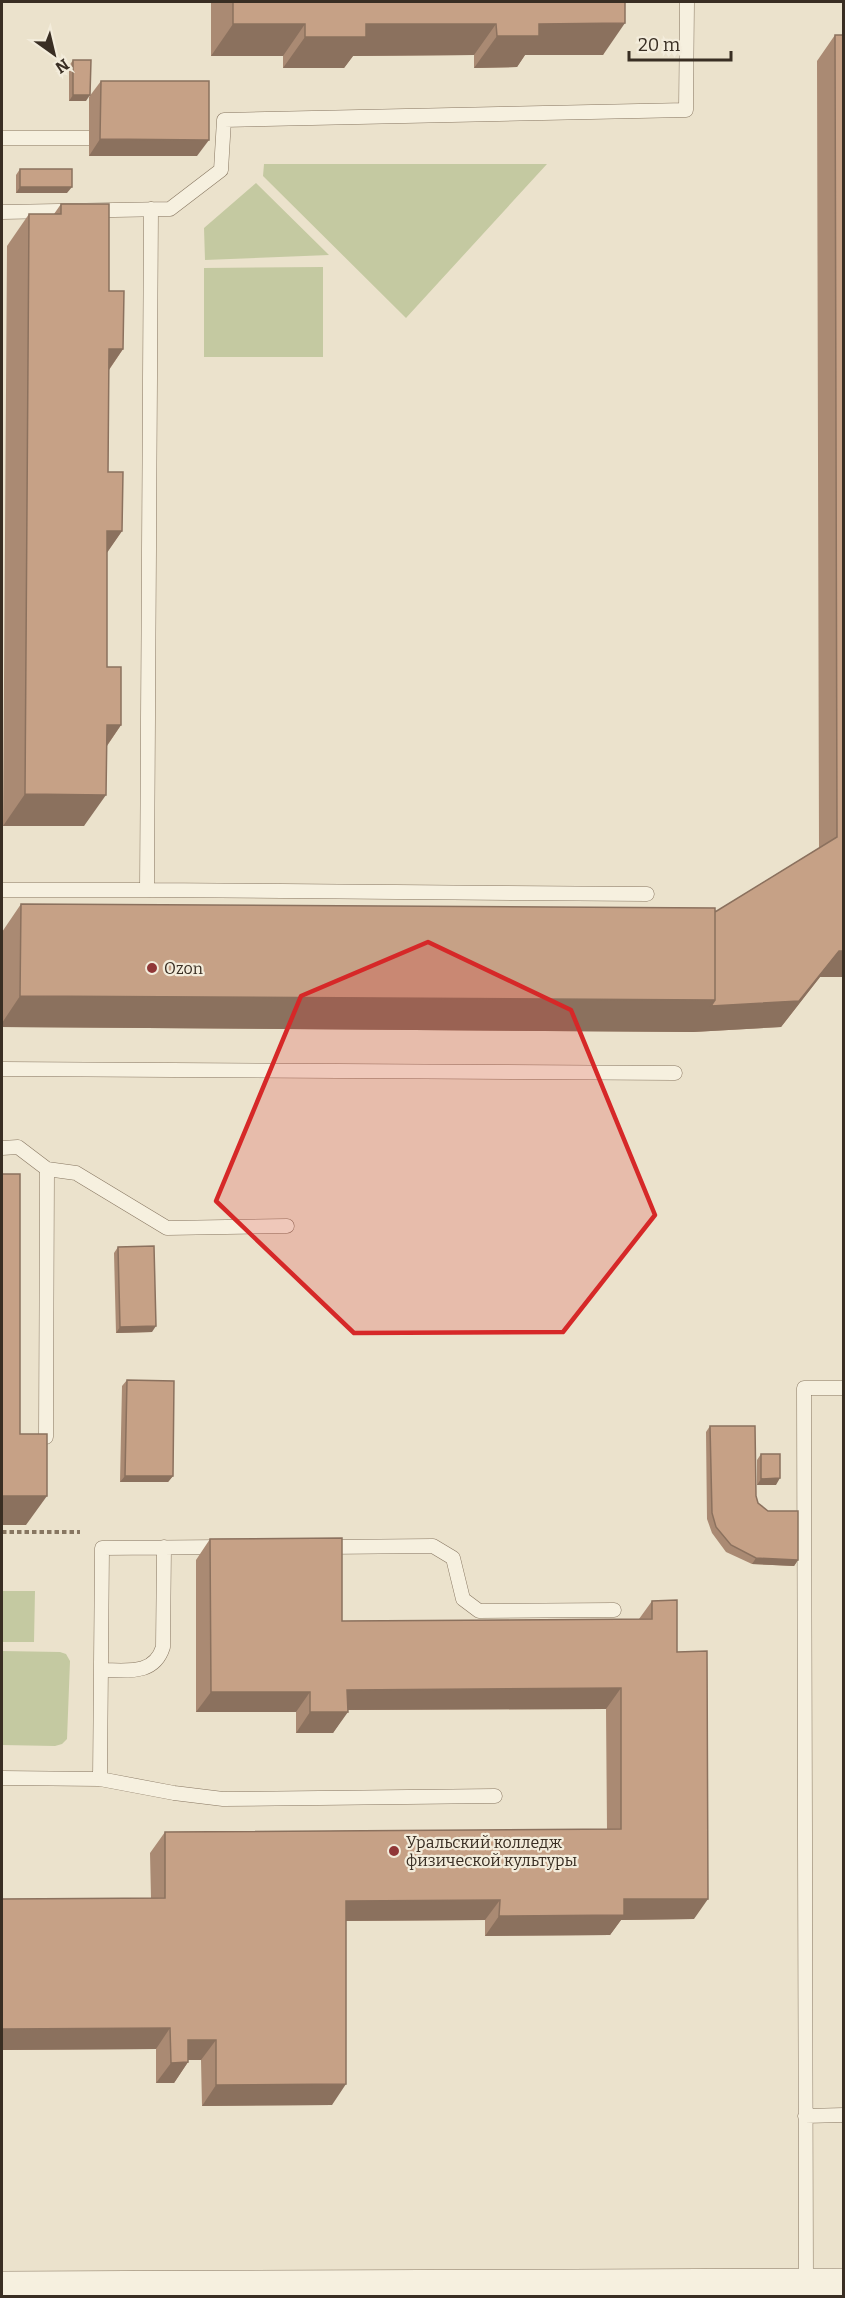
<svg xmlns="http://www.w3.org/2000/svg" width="845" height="2298" viewBox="0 0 845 2298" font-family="Bitter,serif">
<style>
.green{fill:#c4c9a1}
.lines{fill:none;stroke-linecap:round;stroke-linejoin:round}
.service-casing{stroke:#877661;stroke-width:15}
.tertiary-casing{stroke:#877661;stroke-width:34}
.path{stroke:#877661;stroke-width:4;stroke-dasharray:4.5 3;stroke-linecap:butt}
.service{stroke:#f6f0df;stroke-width:14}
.tertiary{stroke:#f6f0df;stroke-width:33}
.wall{fill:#aa8a73}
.shaded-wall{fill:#8b715e}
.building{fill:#c6a186;stroke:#8b715e;stroke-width:1.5}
.marked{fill:#d62828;fill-opacity:0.2;stroke:#d62828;stroke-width:4.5;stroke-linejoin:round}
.poi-dot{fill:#903737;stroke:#f3ecdb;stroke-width:2}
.labels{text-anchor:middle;stroke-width:4.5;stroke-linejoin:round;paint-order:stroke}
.poi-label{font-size:16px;fill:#392e23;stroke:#f3ecdb;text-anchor:start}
</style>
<rect width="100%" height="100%" fill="#ebe2cc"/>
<path class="green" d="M264 164H547L406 318 263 176Z
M256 183 329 255 205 260 204 228Z
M323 267V357H204V268Z
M2 1591H35L34 1642H2Z
M2 1651 60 1652 66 1654 70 1661 67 1739 62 1744 55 1746 2 1745Z"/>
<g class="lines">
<defs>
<path id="service" d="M2 138H89
M2 212 170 209 221 170 224 120 686 110 687 2
M2 890H147L151 209
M147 890 647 894
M2 1069 675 1073
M2 1148 18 1147 47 1169 46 1437
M47 1169 76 1173 167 1228 287 1226
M326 1547 433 1546 453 1558 463 1599 479 1611 614 1610
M101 1670C126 1670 154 1676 163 1647L164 1547
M2 1778 100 1779 102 1548 223 1547
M100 1779 174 1793 223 1799 495 1796
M805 2116 844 2115
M806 2285 804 1388H844"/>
<path id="tertiary" d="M2 2288 844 2285"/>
</defs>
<use href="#service" class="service-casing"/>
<use href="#tertiary" class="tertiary-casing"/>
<path class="path" d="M2 1532H80"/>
<use href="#service" class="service"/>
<use href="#tertiary" class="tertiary"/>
</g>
<path class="wall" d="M211 2H625L603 55H525L517 67 474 68V55L353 56 344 68H283V56H211Z
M835 35 843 977H820L781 1027 693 1032 2 1027V932L21 904 715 912 819 848 817 61Z
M73 60 86 101H69V66Z
M101 81 197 156H89V97Z
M20 169 67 193H16V175Z
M61 204 109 291 123 349 109 370 108 472 122 531 107 552V667L121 725 107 746 84 826H3L7 246 29 214H54Z
M118 1247 152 1332 116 1333 114 1253Z
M127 1380 173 1476 168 1482H120L122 1386Z
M710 1426 756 1496 758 1503 798 1560 794 1566 752 1564 726 1552 712 1533 707 1519 706 1432Z
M761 1454 776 1485H757V1460Z
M210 1539 342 1621 639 1619 652 1601 677 1652 694 1919 621 1920 610 1935 485 1936V1920L346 1921 332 2105 202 2106 201 2060H188V2062L174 2083H156V2049L2 2050V1899L151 1898 150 1853 165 1832 607 1829 606 1709 348 1710 333 1733H296V1712H196V1560Z"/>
<path class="shaded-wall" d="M625 23 603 55H525L517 67 474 68 497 36 539 24Z
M233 24H305L283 56H211Z
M366 24H496L474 55 353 56 344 68H283L305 37Z
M73 95H90L86 101H69Z
M100 139 209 140 197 156H89Z
M20 187H72L67 193H16Z
M109 349H123L101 381Z
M107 531H122L100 563Z
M107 725H121L99 757Z
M25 794 106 795 84 826H3Z
M843 951V977H820L781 1027 693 1032 2 1027V1023L20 996Z
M156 1326 152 1332 116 1333 120 1327Z
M125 1476H173L168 1482H120Z
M780 1478 776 1485H757L761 1479Z
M2 1496H47L26 1525H2Z
M756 1558 798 1560 794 1566 752 1564Z
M621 1688 606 1709 333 1710 347 1690Z
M211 1692H310L296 1712H196Z
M310 1712H348L333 1733H296Z
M624 1899H708L694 1919 621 1920 610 1935 485 1936 499 1916Z
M500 1900 485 1920 331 1921 346 1901Z
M170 2028 156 2049 2 2050V2029Z
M188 2040H216L201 2060H174Z
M188 2062 174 2083H156L171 2063Z
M346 2084 332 2105 202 2106 216 2085Z"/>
<path class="building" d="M233 2H625V23L539 24V36H497L496 24H366V37H305V24H233Z
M835 35H843V951H839L799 1001 711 1006 715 1000V912L837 837Z
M73 60H91L90 95H73Z
M101 81H209V140L100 139Z
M20 169H72V187H20Z
M61 204H109V291H124L123 349H109L108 472H123L122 531H107V667H121V725H107L106 795 25 794 29 214H61Z
M21 904 715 908V1000L20 996Z
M2 1174H20V1434H47V1496H2Z
M154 1246 156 1326 120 1327 118 1247Z
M127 1380 174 1381 173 1476H125Z
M710 1426H755L756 1496 758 1503 768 1511H798V1560L756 1558 731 1545 716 1527 712 1513Z
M761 1454H780V1478L761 1479Z
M342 1538V1621L652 1619V1601L677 1600V1652L707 1651 708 1899H624V1915L499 1916 500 1900 346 1901V2084L216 2085V2040H188V2062L171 2063 170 2028 2 2029V1899L165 1898V1832L621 1829V1688L347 1690 348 1712H310V1692H211L210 1539Z"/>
<path class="marked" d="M428 942 571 1010 655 1215 563 1332 354 1333 216 1201 301 996Z"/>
<g class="poi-dot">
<circle cx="152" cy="968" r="6"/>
<circle cx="394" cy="1851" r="6"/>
</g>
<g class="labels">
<g class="poi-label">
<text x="164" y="974">Ozon</text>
<text x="406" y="1848">Уральский колледж<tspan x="406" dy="18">физической культуры</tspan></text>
</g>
</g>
<rect width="845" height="2298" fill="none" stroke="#392e23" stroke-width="6"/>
<g transform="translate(54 54) rotate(146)" stroke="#f3ecdb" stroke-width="4.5" paint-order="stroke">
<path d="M0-4.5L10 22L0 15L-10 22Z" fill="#392e23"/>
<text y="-9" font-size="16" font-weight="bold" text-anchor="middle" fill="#392e23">N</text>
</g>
<path d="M629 51v9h102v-9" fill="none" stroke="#392e23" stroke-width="3"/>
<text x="638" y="51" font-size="18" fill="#392e23" stroke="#f3ecdb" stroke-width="4.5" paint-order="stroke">20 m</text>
</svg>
